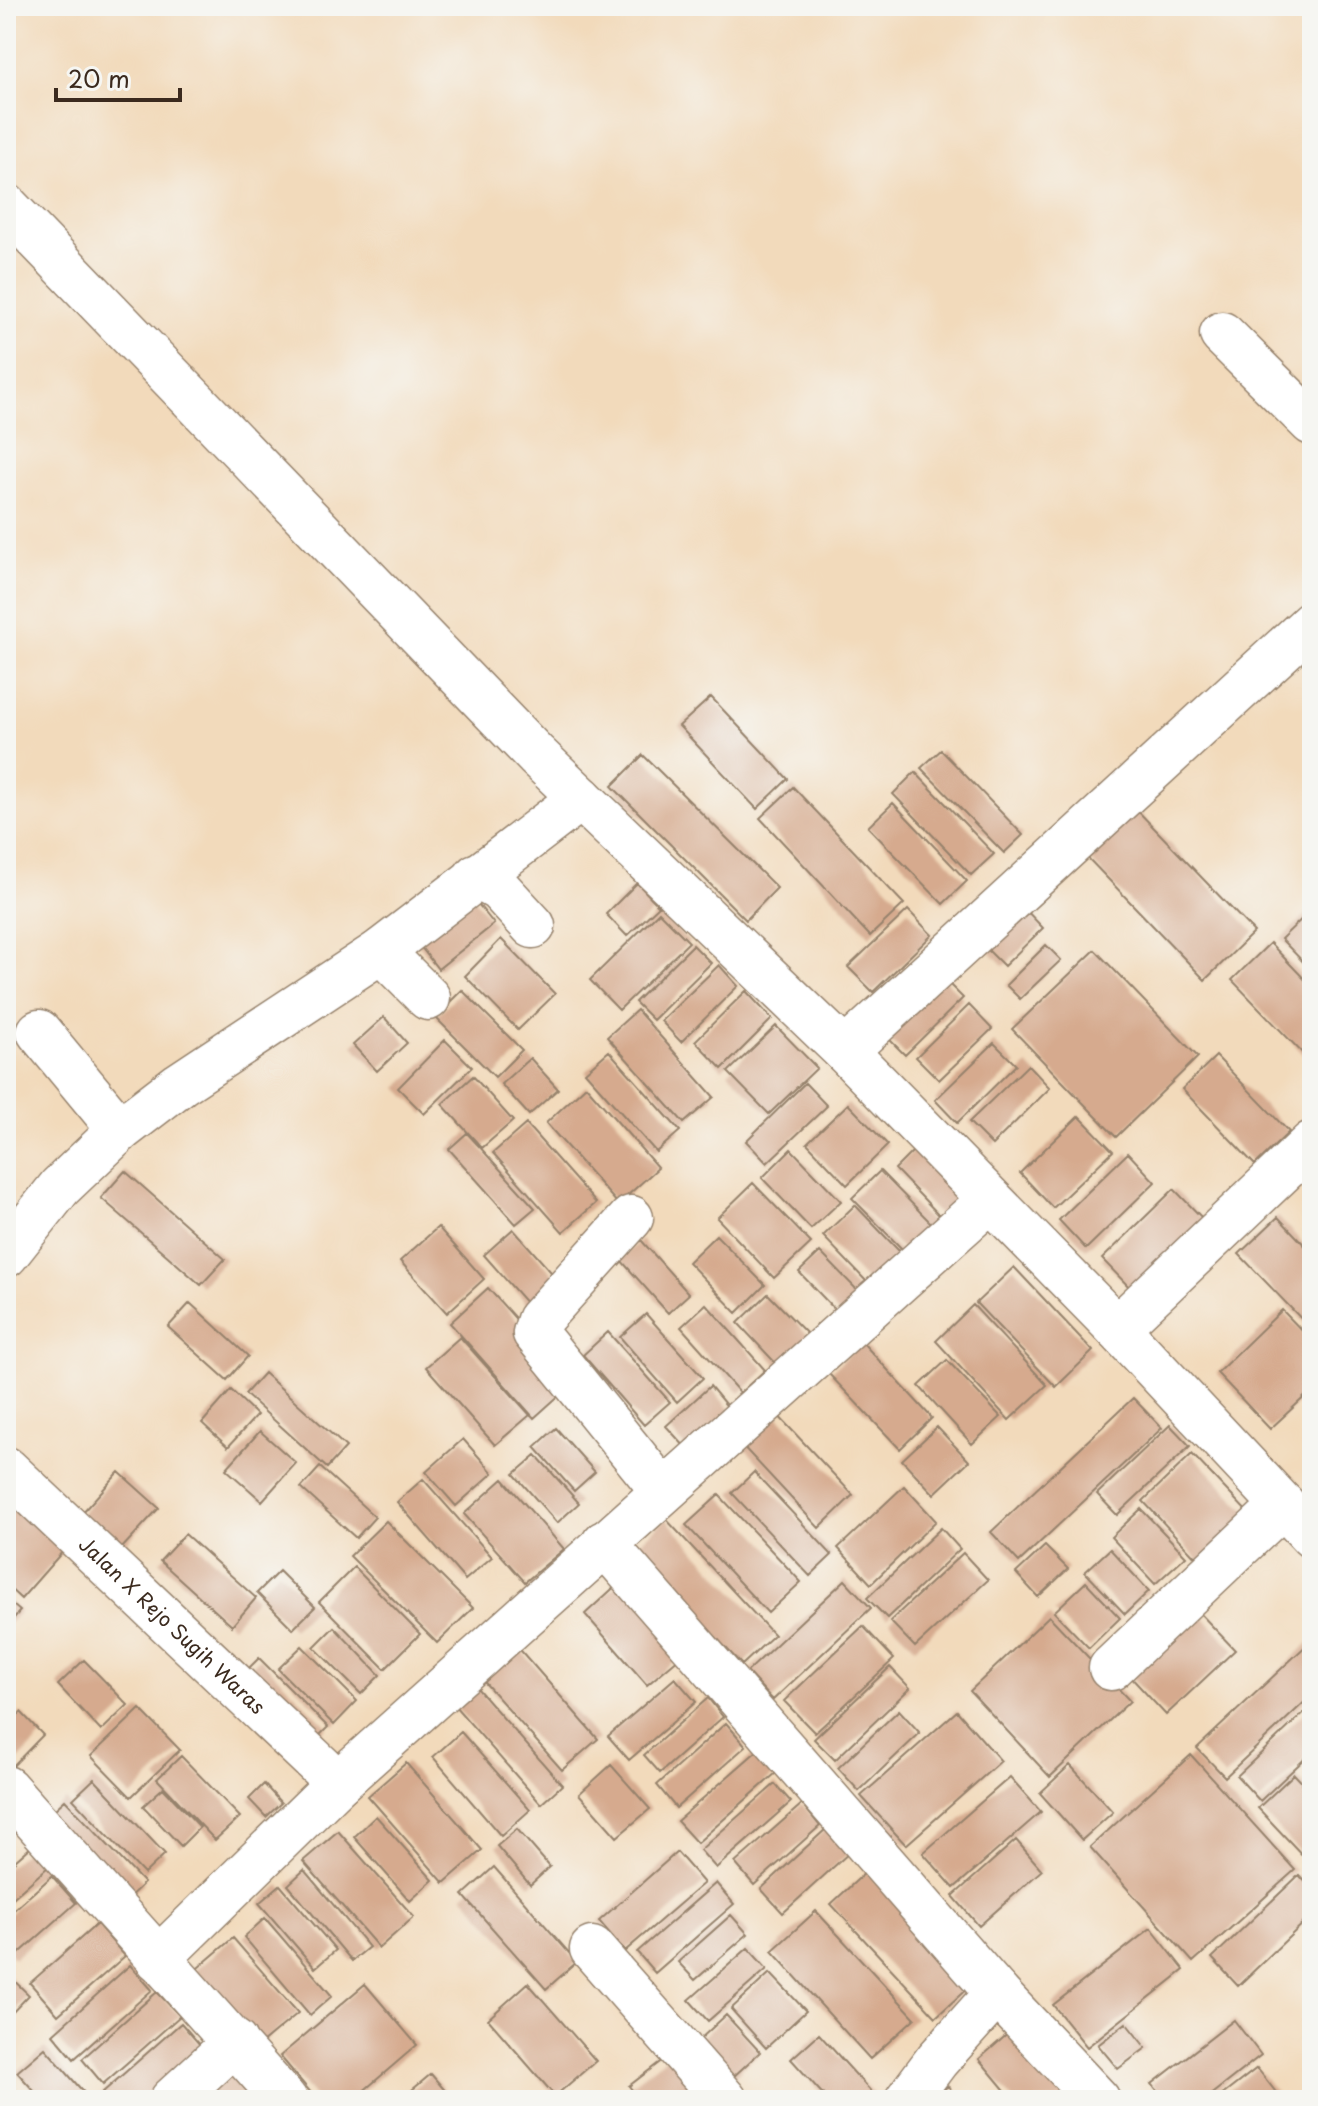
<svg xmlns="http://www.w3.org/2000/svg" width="1318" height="2106" viewBox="0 0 1318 2106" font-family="'Playpen Sans',sans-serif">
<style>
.building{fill:#d6aa8e}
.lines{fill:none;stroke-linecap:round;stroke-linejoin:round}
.minor-casing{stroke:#96826c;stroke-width:47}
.minor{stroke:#fff;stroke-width:44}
.labels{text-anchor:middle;stroke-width:7;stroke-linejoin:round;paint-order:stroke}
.street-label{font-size:20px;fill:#3b2a1e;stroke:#f6f6f2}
</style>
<rect width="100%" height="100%" fill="#f6f6f2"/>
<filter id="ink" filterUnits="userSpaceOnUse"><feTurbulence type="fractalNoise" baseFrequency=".0125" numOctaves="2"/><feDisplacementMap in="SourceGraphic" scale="16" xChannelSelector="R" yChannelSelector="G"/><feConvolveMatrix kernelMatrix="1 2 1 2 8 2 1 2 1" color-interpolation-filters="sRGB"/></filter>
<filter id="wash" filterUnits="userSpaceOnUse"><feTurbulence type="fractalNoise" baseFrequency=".006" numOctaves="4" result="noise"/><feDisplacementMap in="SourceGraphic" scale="32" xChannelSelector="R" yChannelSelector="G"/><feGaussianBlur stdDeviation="1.8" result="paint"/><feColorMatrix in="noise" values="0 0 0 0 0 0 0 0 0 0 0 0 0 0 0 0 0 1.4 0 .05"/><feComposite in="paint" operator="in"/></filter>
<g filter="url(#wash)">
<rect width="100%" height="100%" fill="#f2dabb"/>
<g id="blocks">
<path class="building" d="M711 697 788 779 757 809 679 726Z
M941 750 1023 835 1004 853 921 768Z
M643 755 777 888 746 920 612 786Z
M915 772 994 854 971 875 893 794Z
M793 787 904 904 870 936 760 818Z
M893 803 967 881 943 904 868 827Z
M1134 807 1254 932 1205 980 1085 855Z
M637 883 659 906 627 936 606 914Z
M466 889 494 924 438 969 410 933Z
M1022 906 1043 928 1004 966 982 944Z
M1312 909V971L1281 939Z
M908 910 932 935 873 992 848 967Z
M659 912 689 942 619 1010 590 980Z
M501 939 555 994 518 1030 465 976Z
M1270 943 1312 987V1063L1232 980Z
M693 945 711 963 653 1020 635 1002Z
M1046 945 1061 960 1020 999 1006 985Z
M1095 950 1198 1057 1116 1137 1012 1029Z
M719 965 738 986 681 1042 661 1021Z
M940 975 963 998 905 1055 882 1032Z
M462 990 522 1050 495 1077 435 1017Z
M746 991 772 1019 722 1069 695 1041Z
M969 1005 992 1029 939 1080 916 1057Z
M637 1010 714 1097 684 1123 607 1037Z
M384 1017 407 1043 377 1071 353 1045Z
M776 1026 817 1068 769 1114 728 1072Z
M445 1040 472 1067 424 1114 398 1088Z
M994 1043 1016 1065 957 1123 935 1100Z
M609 1051 680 1131 656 1152 585 1072Z
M1216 1056 1289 1132 1255 1165 1182 1089Z
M530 1058 558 1089 529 1115 501 1084Z
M1028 1065 1050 1088 992 1145 969 1122Z
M473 1076 513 1121 482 1148 442 1104Z
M805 1083 827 1106 767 1163 746 1141Z
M586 1086 658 1168 618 1204 546 1123Z
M848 1104 888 1145 847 1185 807 1143Z
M1079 1116 1113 1151 1053 1208 1020 1173Z
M526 1124 596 1203 563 1232 493 1153Z
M467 1133 535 1208 516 1224 449 1149Z
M791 1149 841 1201 811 1229 762 1178Z
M915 1149 963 1200 943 1219 895 1169Z
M1128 1153 1155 1182 1086 1249 1059 1220Z
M125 1171 225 1259 201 1285 101 1198Z
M880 1171 936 1228 908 1255 852 1198Z
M753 1183 811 1243 774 1278 717 1218Z
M1174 1189 1207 1223 1135 1293 1102 1259Z
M855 1205 900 1252 868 1283 823 1236Z
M1278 1217 1312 1253V1330L1239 1254Z
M438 1227 484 1279 447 1313 400 1261Z
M513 1229 558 1280 529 1306 484 1255Z
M716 1235 765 1285 737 1313 688 1262Z
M641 1240 689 1294 668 1313 620 1259Z
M820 1252 862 1295 841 1316 799 1272Z
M1014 1267 1093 1351 1056 1387 976 1303Z
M488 1288 573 1383 534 1418 450 1323Z
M768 1294 815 1342 784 1372 738 1323Z
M190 1303 248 1356 227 1380 168 1327Z
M706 1304 765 1370 740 1393 681 1327Z
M973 1305 1047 1385 1009 1420 936 1341Z
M1282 1310 1312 1341V1390L1270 1429 1217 1373Z
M646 1314 703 1378 677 1402 620 1337Z
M608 1332 670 1402 644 1425 583 1355Z
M460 1337 530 1415 495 1445 426 1367Z
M862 1342 932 1418 900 1449 829 1374Z
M947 1360 1001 1417 972 1444 919 1386Z
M264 1373 346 1447 327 1468 245 1394Z
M710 1386 730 1410 687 1449 666 1426Z
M231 1390 257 1415 228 1447 202 1423Z
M1133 1398 1162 1428 1019 1562 991 1532Z
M773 1410 853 1495 819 1528 739 1442Z
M1170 1425 1190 1446 1117 1515 1097 1494Z
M937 1427 969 1461 934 1494 902 1460Z
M556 1428 595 1472 574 1491 535 1447Z
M260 1431 296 1463 262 1501 226 1469Z
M463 1439 493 1473 456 1506 426 1472Z
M1192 1454 1250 1515 1200 1562 1143 1501Z
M536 1455 579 1503 557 1523 514 1474Z
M320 1467 375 1517 356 1538 301 1488Z
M119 1472 159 1508 121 1549 82 1513Z
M754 1472 832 1555 810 1576 732 1493Z
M423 1479 492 1557 465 1580 397 1502Z
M503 1479 564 1549 525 1582 464 1514Z
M904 1486 936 1521 871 1584 838 1548Z
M719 1495 801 1582 768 1613 686 1525Z
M16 1508 64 1550 21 1599 6 1585V1520Z
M1141 1509 1186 1556 1155 1584 1111 1537Z
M666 1519 774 1635 742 1665 633 1549Z
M386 1521 473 1608 437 1643 350 1556Z
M941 1528 960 1549 887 1618 867 1598Z
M185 1534 256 1598 232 1626 160 1561Z
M1045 1546 1068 1569 1038 1597 1016 1573Z
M1110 1549 1149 1591 1125 1614 1085 1572Z
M963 1553 988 1580 915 1647 890 1621Z
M354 1567 420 1634 385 1669 319 1602Z
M279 1571 315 1607 293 1629 257 1593Z
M622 1580 686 1652 647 1685 585 1614Z
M845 1580 871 1608 773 1700 747 1672Z
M1086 1582 1120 1618 1089 1648 1054 1612Z
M6 1599 20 1611 6 1627Z
M1195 1608 1235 1650 1166 1715 1127 1673Z
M1049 1616 1130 1701 1050 1777 970 1691Z
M863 1626 894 1659 815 1733 784 1701Z
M334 1627 380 1675 361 1694 314 1647Z
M1312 1640V1695L1225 1777 1197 1748Z
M515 1644 598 1739 562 1770 479 1676Z
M302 1646 357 1701 334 1725 278 1669Z
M259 1658 328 1727 307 1748 238 1679Z
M84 1660 128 1705 101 1731 58 1685Z
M890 1667 910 1688 835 1760 814 1739Z
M675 1678 696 1702 629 1760 608 1736Z
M477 1688 562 1785 541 1804 455 1706Z
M708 1698 723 1717 660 1773 644 1755Z
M1312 1705V1752L1260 1801 1237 1776Z
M140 1709 180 1750 131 1797 91 1756Z
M899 1710 920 1733 859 1791 838 1768Z
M957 1711 1001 1761 906 1845 861 1796Z
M21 1712 43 1735 6 1773V1728Z
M726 1723 746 1746 676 1808 657 1785Z
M461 1732 530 1810 501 1836 433 1757Z
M757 1751 776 1773 697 1843 677 1821Z
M1191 1755 1295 1870 1193 1962 1090 1847Z
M181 1756 240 1817 215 1840 157 1779Z
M406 1763 482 1850 444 1883 368 1796Z
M611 1765 650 1809 617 1837 579 1794Z
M1070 1765 1113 1812 1082 1840 1040 1793Z
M1294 1774 1312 1793V1855L1307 1860 1258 1808Z
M1010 1777 1041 1812 954 1888 923 1853Z
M94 1779 165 1854 144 1874 73 1799Z
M264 1784 281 1803 266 1817 249 1799Z
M775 1784 791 1802 716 1868 700 1850Z
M163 1788 200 1827 181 1846 143 1806Z
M65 1800 144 1883 123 1903 43 1820Z
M802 1804 820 1826 754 1885 735 1863Z
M376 1816 433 1880 410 1901 354 1837Z
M827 1828 850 1852 783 1913 761 1889Z
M517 1829 550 1867 530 1885 497 1846Z
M338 1831 414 1917 379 1948 303 1861Z
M1016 1840 1042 1870 979 1926 953 1896Z
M31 1847 48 1867 6 1904V1869Z
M677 1852 704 1883 625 1951 599 1921Z
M494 1867 577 1962 546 1989 463 1895Z
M304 1870 369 1947 352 1961 288 1885Z
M867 1871 972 1984 936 2017 831 1904Z
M1299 1875 1312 1889V1915L1238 1986 1212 1958Z
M52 1876 76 1903 14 1958 6 1949V1917Z
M716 1883 734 1904 655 1973 637 1952Z
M280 1885 336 1950 315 1968 259 1903Z
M816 1911 915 2018 870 2059 772 1951Z
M731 1915 748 1934 695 1980 678 1962Z
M265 1918 332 1996 310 2015 244 1937Z
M97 1924 125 1956 58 2015 30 1983Z
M1151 1928 1184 1970 1087 2047 1053 2005Z
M233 1938 298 2013 256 2048 192 1973Z
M748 1948 767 1969 708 2021 689 2000Z
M130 1965 152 1990 74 2059 53 2034Z
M6 1973 29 1995 9 2016 6 2014Z
M770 1973 806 2011 766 2048 731 2009Z
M528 1983 596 2061 555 2096 488 2019Z
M365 1984 417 2045 353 2100H317L280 2056Z
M157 1992 180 2016 103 2084 82 2059Z
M726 2015 760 2052 732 2078 698 2041Z
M1234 2020 1261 2055 1204 2100H1165L1152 2084Z
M181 2023 208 2054 156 2100H94Z
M1126 2023 1146 2048 1118 2069 1098 2045Z
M1010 2032 1067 2100H1013L979 2059Z
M819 2034 875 2096 871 2100H828L791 2059Z
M45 2048 86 2095 80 2100H42L17 2072Z
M668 2056 702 2100H640L629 2086Z
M1257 2068 1282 2100H1216Z
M231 2070 250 2095 244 2100H192Z
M431 2074 453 2100H400Z
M948 2086 959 2100H931Z"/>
</g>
</g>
<g filter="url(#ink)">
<use href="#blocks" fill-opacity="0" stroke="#96826c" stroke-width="2"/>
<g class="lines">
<defs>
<g id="minor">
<path d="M6 206 536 755 845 1051 1117 1328 1312 1536"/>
<path d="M1222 334 1312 423"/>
<path d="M476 876 499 889 533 926"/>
<path d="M381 951 428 998"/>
<path d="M39 1032 120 1130"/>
<path d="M845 1051 1312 623"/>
<path d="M631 1218 539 1320 535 1333 663 1491"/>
<path d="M6 1255 60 1187 120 1130 180 1084 381 951 581 798"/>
<path d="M1117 1328 1312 1143"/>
<path id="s1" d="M6 1469 338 1783"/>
<path d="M604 1543 997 1993 1098 2100"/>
<path d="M1111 1668 1283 1505"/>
<path d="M6 1788 285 2100"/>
<path d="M592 1949 725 2100"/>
<path d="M158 1959 338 1783 990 1200"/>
<path d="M172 2100 235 2042"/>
<path d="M907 2100 937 2060 997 1993"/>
</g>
</defs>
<use href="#minor" class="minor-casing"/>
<use href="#minor" class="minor"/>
</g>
</g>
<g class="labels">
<g class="street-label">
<text dy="7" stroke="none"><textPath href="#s1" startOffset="228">Jalan X Rejo Sugih Waras</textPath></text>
</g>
</g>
<rect width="1318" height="2106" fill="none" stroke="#f6f6f2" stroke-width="32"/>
<path d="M56 88v12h124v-12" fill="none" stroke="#3b2a1e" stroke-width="4"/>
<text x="68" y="88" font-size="24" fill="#3b2a1e" stroke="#f6f6f2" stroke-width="6" paint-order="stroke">20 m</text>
</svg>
